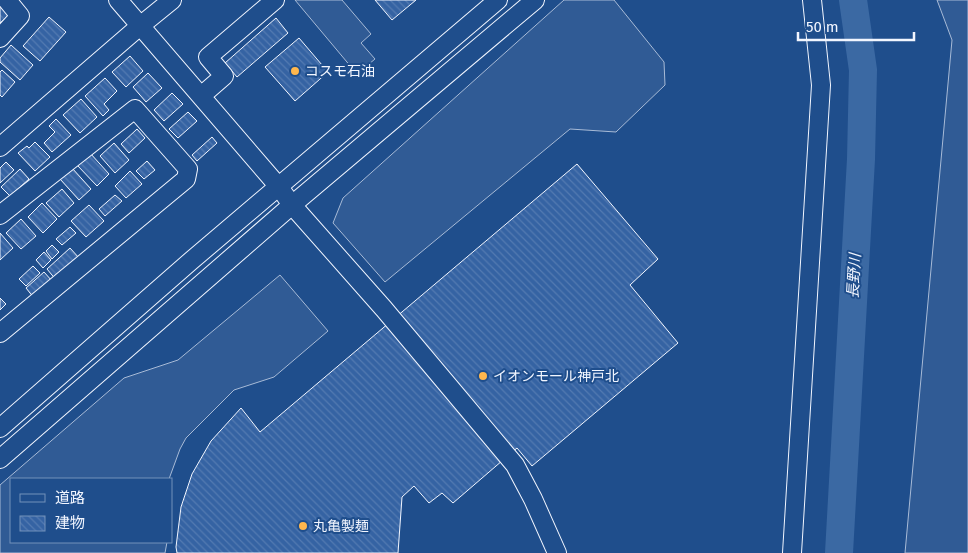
<svg xmlns="http://www.w3.org/2000/svg" width="968" height="553" viewBox="0 0 968 553" font-family="'Fira Sans','Noto Sans JP',sans-serif">
<style>
.parking{fill:#305b95;stroke:#a8bbd7}
.lines{fill:none;stroke-linecap:round;stroke-linejoin:round}
.river{stroke:#3b69a3;stroke-width:28}
.building{fill:url(#building-back-hatch);stroke:#f2f6ff}
.minor-casing{stroke:#f2f6ff;stroke-width:20}
.minor{stroke:#1f4e8c;stroke-width:18}
.poi-dot{fill:#ffb74d;stroke:#1f4e8c;stroke-width:2}
.labels{text-anchor:middle;stroke-width:4;stroke-linejoin:round;paint-order:stroke}
.poi-label{font-size:14px;fill:#f2f6ff;stroke:#1f4e8c;text-anchor:start}
.water-label{font-size:15px;font-style:italic;fill:#f2f6ff;stroke:#1f4e8c}
</style>
<defs>
<pattern id="building-back-hatch" width="6" height="6" patternUnits="userSpaceOnUse" patternTransform="scale(1.25)"><rect width="6" height="6" fill="#3563a3"/><path d="M-1 5l2 2M0 0l6 6M5-1l2 2" fill="none" stroke="#537ab1"/></pattern>
</defs>
<rect width="100%" height="100%" fill="#1f4e8c"/>
<path class="parking" d="M295 0H342L371 34 361 43 375 59 357 74Z
M564 0H614L664 62 665 85 616 132 570 129 385 282 333 223 343 198Z
M937 0H968V553H905L952 40Z
M280 275 328 331 274 377 234 390 186 438 180 449 169 479H11V542H167L165 553H0V485L124 378 178 360Z"/>
<g class="lines">
<path class="river" d="M839 553 861 159 863 70 853 0"/>
</g>
<path class="building" d="M375 0H416L392 20Z
M0 5 9 15 0 23Z
M49 17 66 32 40 61 23 46Z
M276 18 288 33 237 77 225 63Z
M299 38 328 72 295 101 265 67Z
M11 45 33 65 20 80 0 62V58Z
M130 56 143 71 126 87 112 72Z
M2 70 15 82 2 97 0 95V72Z
M148 73 162 88 146 102 133 87Z
M105 78 117 91 104 104 109 110 103 116 85 96Z
M172 93 183 104 164 121 154 110Z
M81 99 97 117 80 133 63 115Z
M188 112 197 121 178 138 169 129Z
M56 119 71 135 52 152 44 143 55 132 49 126Z
M137 129 145 138 129 153 121 144Z
M212 137 217 143 197 161 192 155Z
M35 142 50 157 35 171 18 153 27 146 29 148Z
M114 143 129 160 115 173 100 156Z
M90 153 109 174 97 186 77 165Z
M147 161 155 170 144 179 136 171Z
M6 162 14 170 0 183V168Z
M577 164 658 259 630 285 678 343 532 466 517 448 453 503 442 493 429 503 414 486 402 497 398 553H177L176 547 181 507 192 474 211 441 241 408 260 432Z
M72 168 91 189 79 200 60 179Z
M20 169 29 179 10 196 1 187Z
M130 171 142 184 126 198 115 186Z
M62 189 74 203 59 217 46 203Z
M115 195 122 201 105 216 99 209Z
M42 203 57 219 43 233 28 217Z
M89 205 104 221 86 237 71 221Z
M21 219 36 236 21 249 6 233Z
M70 227 76 233 62 245 56 239Z
M0 233 13 248 0 260Z
M52 245 59 252 52 259 46 251Z
M70 248 80 259 57 281 47 269Z
M44 252 51 260 43 268 36 260Z
M33 266 40 273 26 286 19 279Z
M44 272 52 281 34 298 26 288Z
M0 298 6 304 0 310Z"/>
<g class="lines">
<defs>
<path id="minor" d="M118 0 279 187 292 205 384 309 515 465 533 499 557 553
M0 38 20 16 7 0
M201 96 224 76 208 57 275 0
M0 147 140 26 172 0
M0 215 135 109 188 169 186 179 0 333
M0 428 192 260 498 0
M0 459 292 205 535 0
M792 553 821 85 812 0"/>
</defs>
<use href="#minor" class="minor-casing"/>
<use href="#minor" class="minor"/>
</g>
<g class="poi-dot">
<circle cx="295" cy="71" r="5"/>
<circle cx="483" cy="376" r="5"/>
<circle cx="303" cy="526" r="5"/>
</g>
<g class="labels">
<g class="poi-label">
<text x="305" y="76">コスモ石油</text>
<text x="493" y="381">イオンモール神戸北</text>
<text x="313" y="531">丸亀製麺</text>
</g>
<g class="water-label">
<text transform="translate(854 276) rotate(-87)" y="5">長野川</text>
</g>
</g>
<rect x="10" y="478" width="162" height="65" fill="#1f4e8c" stroke="#7391ba"/>
<rect x="20" y="494" width="25" height="8" fill="#1f4e8c" stroke="#7391ba"/>
<text x="55" y="503" font-size="15" fill="#f2f6ff">道路</text>
<rect x="20" y="516" width="25" height="15" fill="url(#building-back-hatch)" stroke="#7391ba"/>
<text x="55" y="528" font-size="15" fill="#f2f6ff">建物</text>
<path d="M798 32v8h116v-8" fill="none" stroke="#f2f6ff" stroke-width="2.5"/>
<text x="806" y="32" font-size="15" fill="#f2f6ff" stroke="#1f4e8c" stroke-width="4" paint-order="stroke">50 m</text>
</svg>
